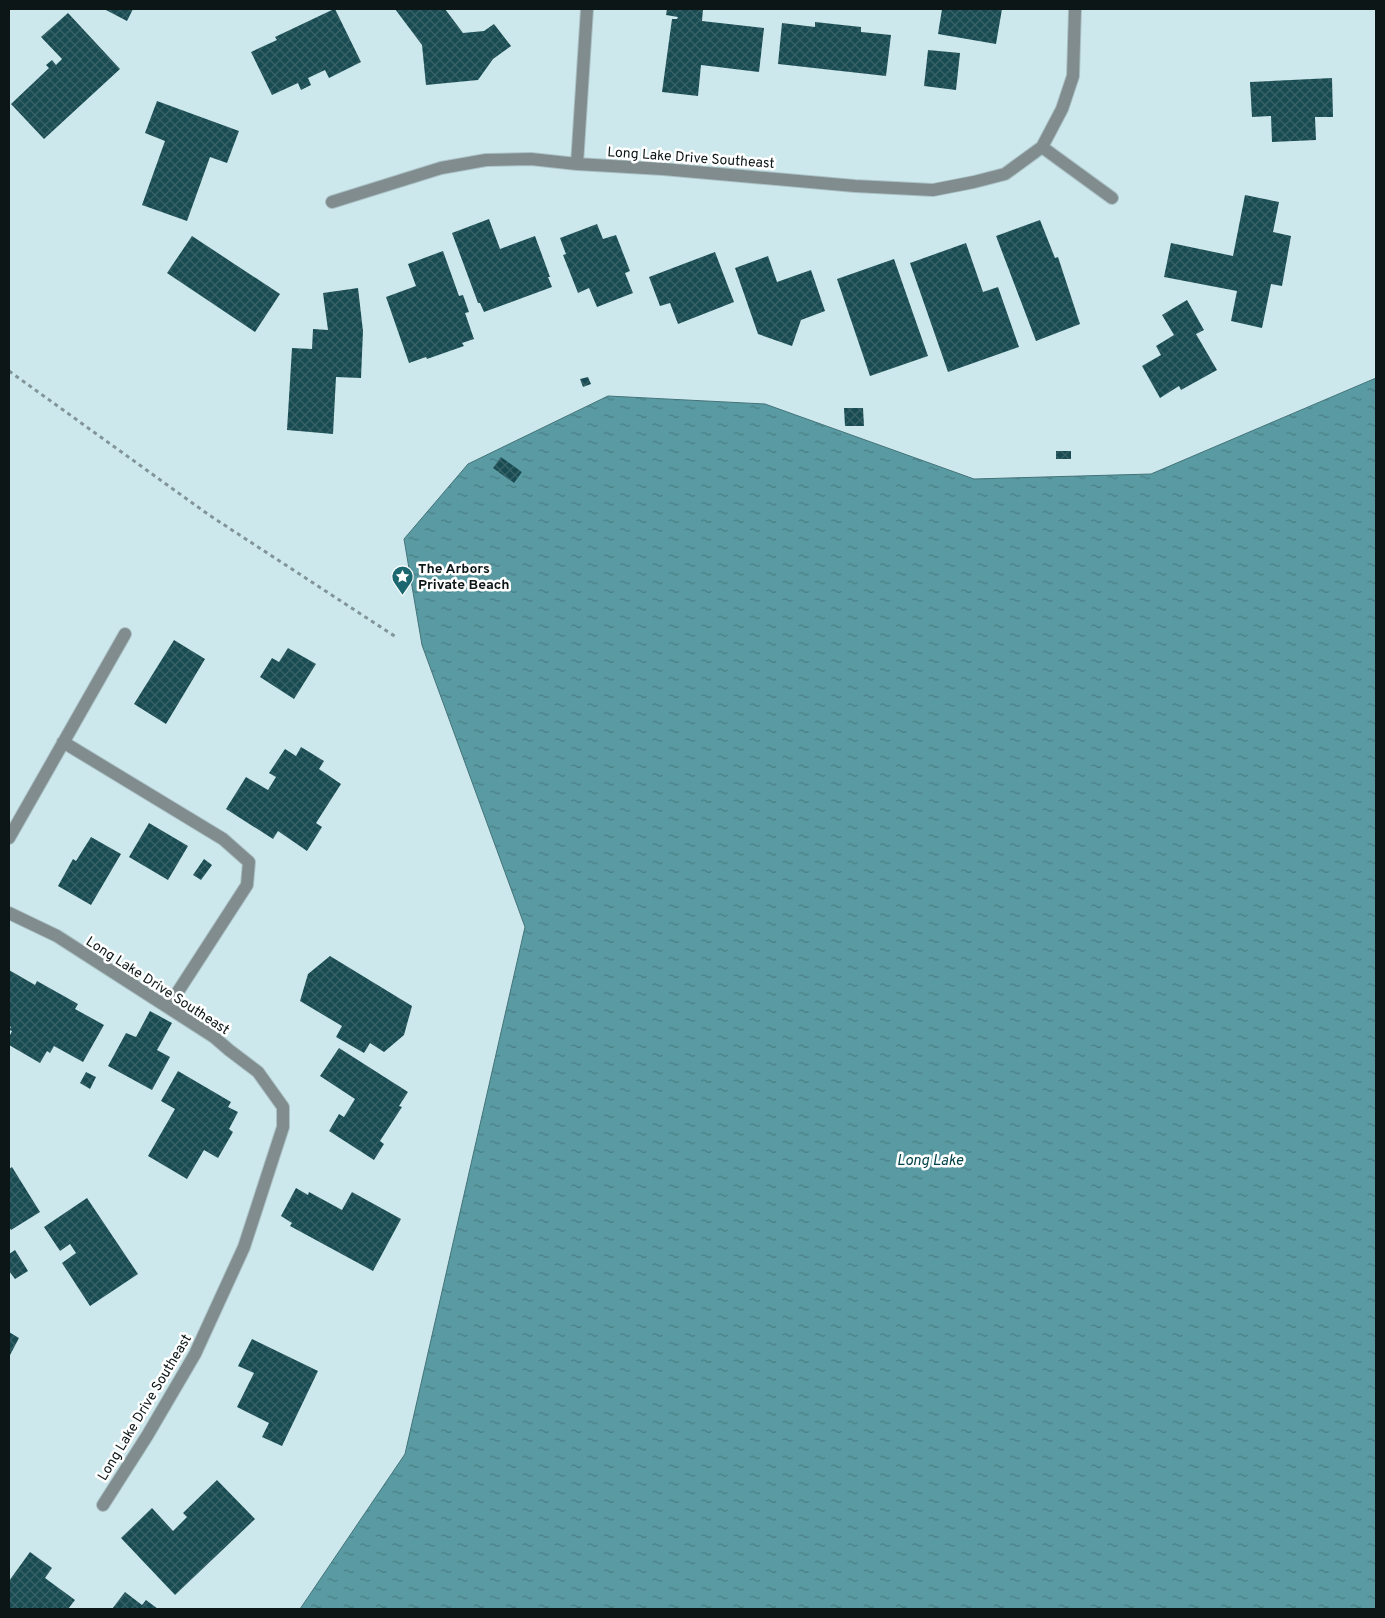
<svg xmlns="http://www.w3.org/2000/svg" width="1385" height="1618" viewBox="0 0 1385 1618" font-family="Overpass,sans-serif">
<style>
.water{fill:url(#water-ripples);stroke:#437379}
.building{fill:url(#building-cross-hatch)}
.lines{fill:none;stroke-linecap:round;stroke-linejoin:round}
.minor-casing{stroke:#aac2c6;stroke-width:14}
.path{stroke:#819598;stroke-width:3;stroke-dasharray:4 4;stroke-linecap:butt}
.minor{stroke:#818c8e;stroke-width:12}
.labels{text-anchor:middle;stroke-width:5;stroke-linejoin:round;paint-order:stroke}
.street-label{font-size:14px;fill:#0c1617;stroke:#fff}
.poi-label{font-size:14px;font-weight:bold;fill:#0c1617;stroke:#fff;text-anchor:start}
.water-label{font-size:15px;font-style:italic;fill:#034249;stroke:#fff}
</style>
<defs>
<pattern id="water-ripples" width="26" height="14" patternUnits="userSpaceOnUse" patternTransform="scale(1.25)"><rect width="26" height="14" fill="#5a9ba3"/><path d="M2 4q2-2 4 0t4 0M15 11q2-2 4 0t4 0" fill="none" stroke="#497d84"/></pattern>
<pattern id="building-cross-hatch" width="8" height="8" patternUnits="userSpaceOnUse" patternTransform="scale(1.25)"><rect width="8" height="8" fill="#194c52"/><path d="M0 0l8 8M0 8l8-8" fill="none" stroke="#386267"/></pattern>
</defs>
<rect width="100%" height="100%" fill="#cde8ec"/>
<path class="water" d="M1376 378V1609H300L405 1454 525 927 422 645 404 539 468 464 608 396 765 404 974 479 1151 474Z"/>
<path class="building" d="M104 9H133L127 21Z
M334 9H335L361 62 329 78 325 70 308 78 311 85 301 90 298 83 272 95 251 52 277 40 275 37Z
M395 9H445L463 33 484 31 494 24 511 46 493 59 478 80 426 85 422 45Z
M667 9H703L702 21 764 28 759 72 701 65 698 96 662 92 672 19H677L678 17 666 15Z
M942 9H1002L996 44 938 34Z
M68 13 120 69 44 139 11 104 49 68 46 65 52 60 56 65 62 59 41 37Z
M815 22 861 27V32L891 35 886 76 778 64 782 23 815 27Z
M928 50 960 53 956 90 924 86Z
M1332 78 1333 117H1315L1316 140 1272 142 1271 116 1252 117 1250 82Z
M157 101 239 131 227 163 210 157 187 221 142 205 165 141 145 133Z
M1245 195 1279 202 1273 232 1291 236 1282 286 1271 284 1262 328 1231 321 1237 291 1164 277 1171 243 1233 256Z
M489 219 500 249 535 236 550 277H548L552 287 484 312 480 303H478L452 233Z
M1040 220 1055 258 1058 257 1080 324 1036 341 996 236Z
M597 224 603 239 616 235 630 271 625 273 633 293 597 307 589 288 578 293 563 255 566 254 560 238Z
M192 236 280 294 255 332 167 273Z
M966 243 983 292 998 287 1019 347 948 372 910 263Z
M443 251 459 296 463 295 469 312 465 313 474 339 462 343 464 346 427 359 426 357 409 363 386 297 416 286 408 264Z
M715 252 734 302 678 324 670 303 660 306 649 277Z
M768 256 777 282 811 270 825 311 801 320 792 346 758 334 735 268Z
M894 259 928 356 870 376 837 279Z
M358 288 363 331 361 378 336 377 333 434 287 430 292 348 312 349 313 329 328 330 323 293Z
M1187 300 1204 330 1196 334 1217 370 1181 390 1179 386 1160 398 1142 366 1161 355 1156 346 1174 335 1162 315Z
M588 377 591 384 583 387 580 379Z
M844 408H863L864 426H845Z
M1056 451H1071V459H1056Z
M501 457 522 472 514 483 493 468Z
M174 640 205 659 166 724 134 704Z
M288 648 316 664 294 699 260 677 272 658 279 662Z
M301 747 324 761 319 769 341 784 316 823 322 827 307 851 278 831 273 839 226 809 246 777 268 790 276 777 269 773 285 749 296 756Z
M149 823 188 846 168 880 129 857Z
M91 837 121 854 91 905 58 886 73 859 76 861Z
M204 859 212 865 201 880 193 875Z
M330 956 412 1006 404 1035 384 1052 370 1043 364 1053 336 1037 342 1026 300 1001 308 974Z
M9 970 35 985 37 981 78 1004 75 1009 104 1025 83 1062 54 1046 50 1053 47 1051 40 1063 9 1045V1037L12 1031 9 1030 11 1027 9 1026Z
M150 1011 172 1023 157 1050 170 1057 152 1090 108 1066 126 1033 136 1037Z
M339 1048 408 1092 399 1106 402 1107 380 1141 384 1144 374 1160 329 1131 339 1114 344 1117 355 1099 320 1076Z
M178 1071 231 1102 228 1107 238 1112 229 1129 233 1132 218 1158 204 1150 187 1179 148 1156 175 1109 161 1101Z
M86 1072 96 1077 90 1089 80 1083Z
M12 1167 40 1212 11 1230 9 1227V1169Z
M296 1188 308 1195 309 1192 342 1210 352 1192 401 1219 373 1271 290 1226 292 1223 281 1216Z
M87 1198 138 1274 90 1306 62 1263 76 1253 70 1244 60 1251 44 1227Z
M15 1250 28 1271 15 1279 9 1271V1254Z
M9 1332 19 1338 9 1357Z
M252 1339 318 1371 282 1446 262 1437 269 1423 237 1407 254 1373 238 1366Z
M217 1480 255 1519 175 1595 121 1538 152 1508 173 1531 187 1517 183 1513Z
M30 1552 52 1568 45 1578 75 1600 68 1609H9V1581Z
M125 1592 142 1605 146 1600 158 1609H112Z"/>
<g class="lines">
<defs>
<path id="minor" d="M1042 147 1112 198
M577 164 587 9
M332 202 441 168 486 160 531 159 577 164 663 169 855 186 933 190 974 182 1005 174 1042 147 1062 109 1073 76 1075 9
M63 742 223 839 249 862 247 885 168 1007
M9 838 125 634
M9 913 57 936 214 1037 229 1050 258 1072 283 1107V1127L244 1247 195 1354 147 1436 103 1505"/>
</defs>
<use href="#minor" class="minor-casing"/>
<path class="path" d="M9 371 209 515 396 637"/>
<use href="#minor" class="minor"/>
</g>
<defs>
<symbol id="sight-pin" viewBox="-11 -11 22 30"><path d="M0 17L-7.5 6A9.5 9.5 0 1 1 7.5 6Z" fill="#1a676f" stroke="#fff"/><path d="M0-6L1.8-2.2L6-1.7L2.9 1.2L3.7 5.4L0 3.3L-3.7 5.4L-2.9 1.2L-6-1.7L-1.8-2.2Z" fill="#fff"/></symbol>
</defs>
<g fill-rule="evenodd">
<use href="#sight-pin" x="390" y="564" width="25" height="34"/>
</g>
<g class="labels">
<g class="street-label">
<text transform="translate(691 157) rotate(4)" y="5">Long Lake Drive Southeast</text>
<text transform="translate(158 985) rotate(33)" y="5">Long Lake Drive Southeast</text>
<text transform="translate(144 1407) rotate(-59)" y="5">Long Lake Drive Southeast</text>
</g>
<g class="poi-label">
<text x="418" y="573">The Arbors<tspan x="418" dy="16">Private Beach</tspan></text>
</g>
<g class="water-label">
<text x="930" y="1165">Long Lake</text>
</g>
</g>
<rect width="1385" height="1618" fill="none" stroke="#0c1617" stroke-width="20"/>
</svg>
